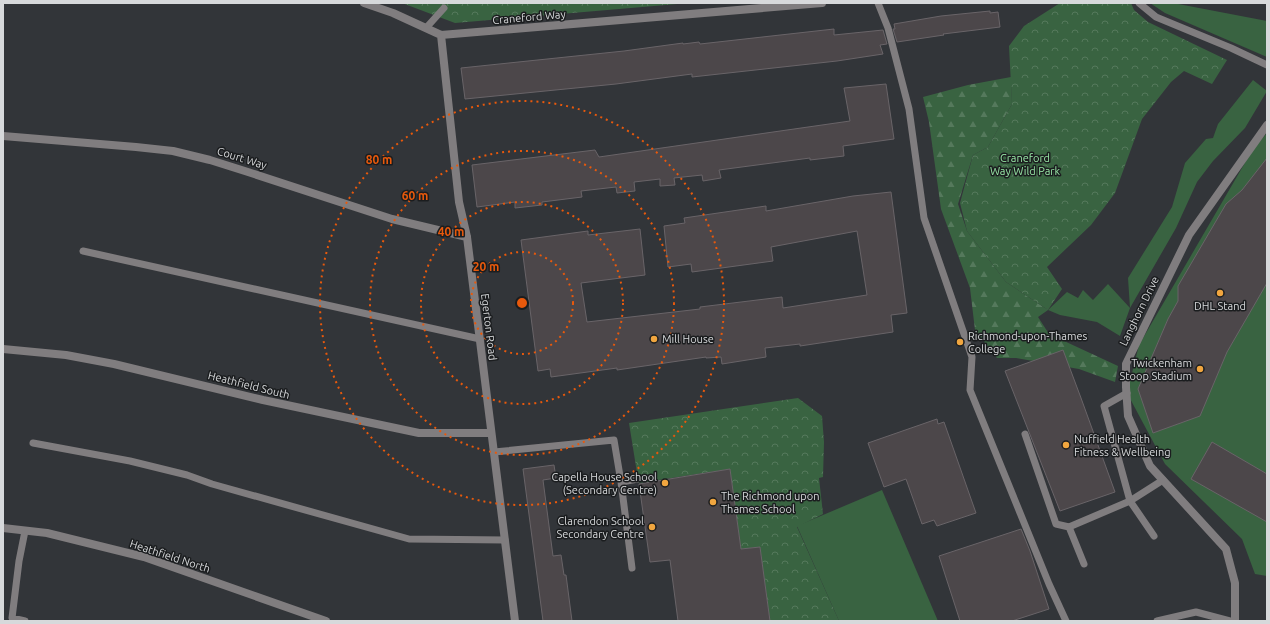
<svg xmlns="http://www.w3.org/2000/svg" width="1270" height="624" viewBox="0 0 1270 624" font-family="Ubuntu,sans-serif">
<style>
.green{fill:#396341}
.forest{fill:url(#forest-firs)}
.park{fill:url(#park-crowns)}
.building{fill:#4c474a;stroke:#696468}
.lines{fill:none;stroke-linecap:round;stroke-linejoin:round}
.service{stroke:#807d7f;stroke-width:7}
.minor{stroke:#807d7f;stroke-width:8}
.ring{fill:none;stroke:#e8590c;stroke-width:2;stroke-dasharray:2 4}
.poi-dot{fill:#f1a63f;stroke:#1b1d1f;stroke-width:1.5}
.labels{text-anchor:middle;stroke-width:3;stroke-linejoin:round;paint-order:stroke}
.street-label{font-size:11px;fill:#d7d9db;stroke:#1b1d1f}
.park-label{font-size:11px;fill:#98e7a6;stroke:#1b1d1f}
.poi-label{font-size:11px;fill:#d7d9db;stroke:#1b1d1f;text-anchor:start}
.centre{fill:#e8590c;stroke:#1b1d1f;stroke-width:2}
.ring-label{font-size:12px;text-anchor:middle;font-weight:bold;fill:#e8590c;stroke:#1b1d1f;stroke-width:3;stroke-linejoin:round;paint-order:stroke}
</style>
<defs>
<pattern id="forest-firs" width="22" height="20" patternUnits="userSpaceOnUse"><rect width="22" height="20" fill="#396341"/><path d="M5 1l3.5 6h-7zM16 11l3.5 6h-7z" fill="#55795c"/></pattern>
<pattern id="park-crowns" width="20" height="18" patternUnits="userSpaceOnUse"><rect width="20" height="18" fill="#396341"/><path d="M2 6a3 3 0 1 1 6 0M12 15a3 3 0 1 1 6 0" fill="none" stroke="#55795c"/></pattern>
</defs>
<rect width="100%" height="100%" fill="#323539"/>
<path class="green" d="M1150 3H1173L1267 21V57L1165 13Z
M1253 80 1267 91 1245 128 1213 161 1197 182 1176 228 1130 308 1120 336 1097 322 1060 315 1048 310 1067 292 1078 298 1083 290 1093 300 1108 284 1130 308 1128 278 1172 207 1185 163 1206 139 1213 138 1218 124Z
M1267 133V576L1255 574 1242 539 1165 464 1127 393 1139 345 1253 149Z
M882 490 938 621H839L797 526Z"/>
<path class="forest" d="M1011 77 1012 104 988 147 973 155 958 204 967 231 1006 282 1048 310 1038 317 1049 334 1118 366 1115 382 1079 369 1016 358H997L975 330 970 288 941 209 929 122 923 97 968 85Z"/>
<path class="park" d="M402 3H689L455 23Z
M1060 3H1131L1134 10 1148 22 1227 60 1212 84 1184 71 1171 82 1142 119 1115 193 1091 225 1047 267 1062 289 1048 310 1006 282 967 231 960 203 973 155 988 147 1012 104 1009 46 1024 26Z
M798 398 822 416 824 442 823 477 819 478 823 514 797 527 839 621H770L760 547 741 549 730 469 639 483 638 479 629 423Z"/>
<path class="building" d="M990 11V13L998 12 1000 27 943 34 944 35 897 42 893 29H895L894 24 941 16Z
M834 29V35L883 30 887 44 880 45 883 54 837 61 692 77V74L616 84 465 99 461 68 624 51 683 43V44L699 42 700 44Z
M886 84 894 139 843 146 844 156 810 160V158L719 170 721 178 703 181 702 175 674 178 675 185 660 186V179L634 182 635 191 617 193 616 187 581 191 582 197 542 202V205L515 208V202L477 207 472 165 595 150 599 157 850 121 844 88Z
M1267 158V283L1227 352 1200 416 1153 433 1138 389 1168 319 1178 301V286L1226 204 1242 190Z
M891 192 907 313 891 315 893 332 800 346V344L765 348 766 357 722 364 721 357 706 358V357L617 370V368L551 377 550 369 538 371 521 240 588 231V235L640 229 645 275 581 283 587 322 700 309V307L782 297 783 308 867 295 857 231 771 247 773 261 692 272 691 264 668 267 664 226 685 223 684 218 766 206V211L853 196Z
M1063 350 1081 398 1115 492 1060 511 1005 371Z
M937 419 938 424 944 422 976 513 937 526 934 520 922 524 906 479 884 487 868 443Z
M1212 442 1267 474V522L1191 479Z
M554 465 556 478 543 480 553 556 561 555 564 575H566L572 621H543L523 469Z
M730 469 741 549 760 547 770 621H678L670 560 650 562 639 484Z
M1021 529 1030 551 1049 609 1012 621H960L939 556Z"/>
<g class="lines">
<path class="service" d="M878 3 888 28 909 109 924 218 972 357 970 390 1049 584 1066 621
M1139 3 1156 17 1231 48 1267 65
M426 28 444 8
M83 251 480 339
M1127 393 1104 406 1130 501 1154 536
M1025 434 1056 524 1069 527
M33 443 130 461 187 475 212 484 409 539 505 540
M494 452 614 440 621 482 632 568
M621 482 638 479
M1084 564 1069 527 1130 501 1163 480
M25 621 12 618 19 561 25 531
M1157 621 1196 612 1230 621"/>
<path class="minor" d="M364 3 393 13 441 35 822 3
M441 35 459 202 467 237 515 621
M3 136 136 147 173 151 210 160 248 172 392 219 467 237
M3 349 66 355 114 364 263 400 419 433H491
M3 528 47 533 144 557 326 621
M1235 621V583L1226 549 1150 466 1128 416 1126 387V364L1189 235 1267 125"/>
</g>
<g class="ring">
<circle cx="522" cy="303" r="51"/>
<circle cx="522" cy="303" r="101"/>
<circle cx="522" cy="303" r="152"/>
<circle cx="522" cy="303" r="202"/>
</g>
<g class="poi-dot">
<circle cx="1220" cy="293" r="4"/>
<circle cx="654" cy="339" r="4"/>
<circle cx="960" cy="342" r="4"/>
<circle cx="1200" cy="369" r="4"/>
<circle cx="1066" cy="445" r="4"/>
<circle cx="665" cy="483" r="4"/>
<circle cx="713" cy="502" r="4"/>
<circle cx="652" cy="527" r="4"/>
</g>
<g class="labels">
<g class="street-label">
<text transform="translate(529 17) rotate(-5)" y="4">Craneford Way</text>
<text transform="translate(242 158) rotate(17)" y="4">Court Way</text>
<text transform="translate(1139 311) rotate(-64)" y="4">Langhorn Drive</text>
<text transform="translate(489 327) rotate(83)" y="4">Egerton Road</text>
<text transform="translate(249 385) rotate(14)" y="4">Heathfield South</text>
<text transform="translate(170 556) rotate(18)" y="4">Heathfield North</text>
</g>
<g class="park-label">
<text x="1025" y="162">Craneford<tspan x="1025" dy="13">Way Wild Park</tspan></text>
</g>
<g class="poi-label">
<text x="1220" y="310" text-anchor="middle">DHL Stand</text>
<text x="968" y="340">Richmond-upon-Thames<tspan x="968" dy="13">College</tspan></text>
<text x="662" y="343">Mill House</text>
<text x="1192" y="367" text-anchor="end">Twickenham<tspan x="1192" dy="13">Stoop Stadium</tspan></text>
<text x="1074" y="443">Nuffield Health<tspan x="1074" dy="13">Fitness &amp; Wellbeing</tspan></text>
<text x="657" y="481" text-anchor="end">Capella House School<tspan x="657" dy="13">(Secondary Centre)</tspan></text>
<text x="721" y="500">The Richmond upon<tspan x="721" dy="13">Thames School</tspan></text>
<text x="644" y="525" text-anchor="end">Clarendon School<tspan x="644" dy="13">Secondary Centre</tspan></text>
</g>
</g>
<circle cx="522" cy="303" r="6" class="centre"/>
<g class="ring-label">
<text x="379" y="164">80 m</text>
<text x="415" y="200">60 m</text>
<text x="451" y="236">40 m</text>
<text x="486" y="271">20 m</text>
</g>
<rect width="1270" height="624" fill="none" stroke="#d7d9db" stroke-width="8"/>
</svg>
